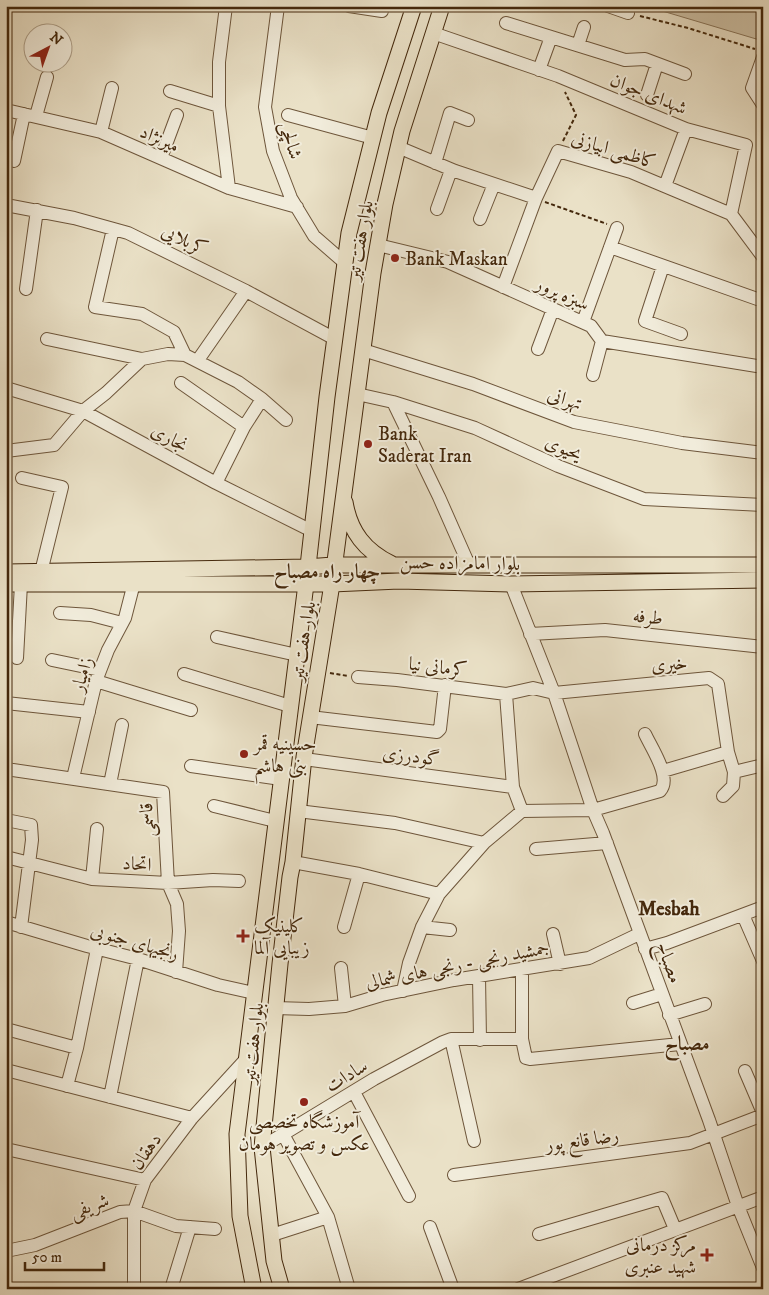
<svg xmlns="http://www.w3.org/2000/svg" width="769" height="1295" viewBox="0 0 769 1295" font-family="'IM FELL DW Pica',Amiri,serif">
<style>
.green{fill:#cec2a7;stroke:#89755a}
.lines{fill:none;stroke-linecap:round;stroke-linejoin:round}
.minor-casing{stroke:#6e563b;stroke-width:14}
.major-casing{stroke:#44280c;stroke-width:17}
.path{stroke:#44280c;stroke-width:2;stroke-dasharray:4 2.5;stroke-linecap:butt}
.minor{stroke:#f1ecdb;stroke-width:12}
.major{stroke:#eae1c7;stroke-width:15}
.poi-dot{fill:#8f2418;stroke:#f1ecdb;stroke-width:2}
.labels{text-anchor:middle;stroke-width:4;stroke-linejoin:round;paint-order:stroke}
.street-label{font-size:19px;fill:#44280c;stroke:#f1ecdb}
.poi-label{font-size:19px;fill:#44280c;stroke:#f1ecdb;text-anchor:start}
.neighbourhood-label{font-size:20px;font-weight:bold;fill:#44280c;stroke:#f1ecdb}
</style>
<rect width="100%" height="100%" fill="#eae1c7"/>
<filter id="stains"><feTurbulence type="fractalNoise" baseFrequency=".004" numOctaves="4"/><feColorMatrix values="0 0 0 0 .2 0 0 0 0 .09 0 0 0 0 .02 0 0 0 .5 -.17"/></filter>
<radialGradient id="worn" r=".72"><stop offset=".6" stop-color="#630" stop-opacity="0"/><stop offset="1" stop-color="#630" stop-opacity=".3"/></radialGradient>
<path class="green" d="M660 6H763V41L659 10Z"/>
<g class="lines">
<defs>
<path id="minor" d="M226 6 219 62V106L229 188
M278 6 265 107 273 151 291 198 314 236 345 263
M349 6 382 11
M608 6 628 13
M506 23 625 60 645 59 685 74
M433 33 558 76 686 129 746 145 731 214
M578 45 584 27
M763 57 752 88 763 105
M539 70 551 37
M170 91 219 106
M647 95 657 64
M6 110 101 132 229 188 297 207
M288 115 373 138
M36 116 47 77
M101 132 112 88
M398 147 455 171 536 198 558 151 631 172 731 214
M161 158 177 115
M14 161 24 114
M435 163 450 113 468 120
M665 186 686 129
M6 205 74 218 128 233 246 291 335 339
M437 209 451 170
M731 214 763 257
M480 219 494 184
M113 229 95 307 142 314 174 332 185 355
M378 245 448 262 591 326 602 341 763 367
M610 247 763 301
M663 266 645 321 681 334
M503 287 536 198
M26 289 37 210
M583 322 617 228
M47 339 142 359
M538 349 553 309
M363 350 473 384 574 422 682 443 763 453
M198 360 246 291
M593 375 602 341
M181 383 244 427
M6 388 83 411 216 483 312 531
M357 394 393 402 475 428 558 466 644 499 763 505
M393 402 439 497 469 565
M6 451 54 445 83 411 106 393 142 359 168 354 185 355 238 382 262 399 286 420
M22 478 62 487 41 572
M216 483 244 427 262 399
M511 584 554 693 593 810 603 833 709 1120 738 1206 763 1268
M60 613 91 615 122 623
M530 634 605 630 763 647
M217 637 297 655
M17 658 21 584
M52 660 100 670
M184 674 290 706
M358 677 397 680 506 694 533 688 554 693 709 678 718 684 728 752 734 772 733 786 723 796
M96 681 191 710
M506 694 513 787 522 811
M6 703 89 712
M310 717 437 732 440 729 445 685
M304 759 513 787
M191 766 281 779
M6 769 163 792 168 883 177 904 179 931 176 972
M663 771 728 752
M734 772 763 765
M73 778 96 681 108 650 125 618 134 583
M110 784 122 725
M214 806 275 821
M298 811 395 823 484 843
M6 820 31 825 32 840 21 927
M536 849 607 843
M6 857 92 879 168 883 213 880 239 881
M293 862 359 874 439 894
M92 879 97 829
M743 915 763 961
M6 922 87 946 138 959 218 985 254 993
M344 927 359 874
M422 927 450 930
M553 934 560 964
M645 949 667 943 763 907
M341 968 345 1006
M522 970V1039L526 1058 530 1059 680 1044
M479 976 480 1040
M403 991 409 963 422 927 439 894 484 843 522 811 593 810 660 791C672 778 652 749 645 734
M633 1003 662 994
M275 1008 309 1009 345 1006 382 995 454 980 589 958 639 934
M669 1015 705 1004
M6 1029 77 1048
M451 1039 474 1141
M6 1070 192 1118
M745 1071 763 1113
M67 1086 77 1048 97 949
M354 1092 409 1196
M110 1097 138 959
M283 1134 328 1217 349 1289
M262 1147 374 1079 443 1042 451 1039H522
M6 1149 145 1180
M454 1175 690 1143 763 1115
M430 1227 453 1289
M539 1234 662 1198 675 1229
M272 1235 328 1217
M6 1251 35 1245 120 1212 134 1211 176 1226 215 1229
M134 1289V1211L145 1180 192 1118 246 1059
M171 1289 190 1227
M518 1289 763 1197"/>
<path id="major" d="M345 502C350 532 365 551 392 564
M6 572 307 567 333 565H763
M6 584H332L399 581 511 584 763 580
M254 1289 240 1216 237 1134 306 584 327 397 349 233 379 113 414 6
M282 1289 274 1261 262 1147 280 964 290 877 293 862 304 757 332 584 373 273 385 204 402 131 442 6"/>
</defs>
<use href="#minor" class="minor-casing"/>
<use href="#major" class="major-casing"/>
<path class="path" d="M640 16 688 28 755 49
M563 141 576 115 565 92
M545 202 607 224
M330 673 348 676"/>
<use href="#minor" class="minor"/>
<use href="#major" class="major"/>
</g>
<g class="poi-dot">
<circle cx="395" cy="258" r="5"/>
<circle cx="368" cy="444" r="5"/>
<circle cx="244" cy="754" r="5"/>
<path d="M240.5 928.5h5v5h5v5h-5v5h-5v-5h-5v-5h5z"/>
<circle cx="304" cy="1102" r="5"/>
<path d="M704.5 1247.5h5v5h5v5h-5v5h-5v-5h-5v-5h5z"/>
</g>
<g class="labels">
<g class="street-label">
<text transform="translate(649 93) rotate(22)" y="7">شهدای جوان</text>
<text transform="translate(160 138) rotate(24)" y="7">میرنژاد</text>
<text transform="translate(292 140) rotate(75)" y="7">شالچی</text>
<text transform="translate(614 149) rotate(17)" y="7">کاظمی ابیازنی</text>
<text transform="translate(185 239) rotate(26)" y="7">کربلایی</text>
<text transform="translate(359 240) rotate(-80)" y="7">بلوار هفت تیر</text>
<text transform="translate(563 293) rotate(24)" y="7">سبزه پرور</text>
<text transform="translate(565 398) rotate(19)" y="7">تهرانی</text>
<text transform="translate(170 437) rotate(29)" y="7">نجاری</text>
<text transform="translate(564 447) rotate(23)" y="7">یحیوی</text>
<text transform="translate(460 562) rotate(1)" y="7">بلوار امامزاده حسن</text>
<text transform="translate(648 616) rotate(6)" y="7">طرفه</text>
<text transform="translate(302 641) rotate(-81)" y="7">بلوار هفت تیر</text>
<text transform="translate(669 663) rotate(-5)" y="7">خیری</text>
<text transform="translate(438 666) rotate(7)" y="7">کرمانی نیا</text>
<text transform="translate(81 674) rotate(-73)" y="7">زامیار</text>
<text transform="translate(411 755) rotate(7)" y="7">گودرزی</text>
<text transform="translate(146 820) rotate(-93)" y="7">قاسمی</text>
<text transform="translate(137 863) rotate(4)" y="7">اتحاد</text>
<text transform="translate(135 941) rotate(16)" y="7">رنجیهای جنوبی</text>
<text transform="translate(670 962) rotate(70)" y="7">مصباح</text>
<text transform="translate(457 964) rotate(-11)" y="7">جمشید رنجی - رنجی های شمالی</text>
<text transform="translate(252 1043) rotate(-84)" y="7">بلوار هفت تیر</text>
<text transform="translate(346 1075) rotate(-31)" y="7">سادات</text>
<text transform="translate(582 1139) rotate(-8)" y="7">رضا قانع پور</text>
<text transform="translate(145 1151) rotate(-55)" y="7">دهقان</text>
<text transform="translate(89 1205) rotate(-20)" y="7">شریفی</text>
</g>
<g class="poi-label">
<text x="405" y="265">Bank Maskan</text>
<text x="378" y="440">Bank<tspan x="378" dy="22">Saderat Iran</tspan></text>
<text x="254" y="750">حسینیه قمر<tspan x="254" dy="22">بنی هاشم</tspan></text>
<text x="254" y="932">کلینیک<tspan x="254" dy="22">زیبایی آلما</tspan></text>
<text x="304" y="1128" text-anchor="middle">آموزشگاه تخصصی<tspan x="304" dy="22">عکس و تصویر هومان</tspan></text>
<text x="696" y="1251" text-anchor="end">مرکز درمانی<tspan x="696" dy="22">شهید عنبری</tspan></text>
</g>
<g class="neighbourhood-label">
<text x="327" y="578">چهار راه مصباح</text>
<text x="669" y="915">Mesbah</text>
<text x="687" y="1050">مصباح</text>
</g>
</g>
<rect width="769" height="1295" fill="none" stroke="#eae1c7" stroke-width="25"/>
<rect x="8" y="8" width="754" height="1280" fill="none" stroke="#44280c" stroke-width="2.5"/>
<rect x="12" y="12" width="744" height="1270" fill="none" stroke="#44280c"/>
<g transform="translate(48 48) rotate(41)"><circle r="24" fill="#f1ecdb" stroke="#ac9e88"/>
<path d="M0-4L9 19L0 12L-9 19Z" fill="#8f2418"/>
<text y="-8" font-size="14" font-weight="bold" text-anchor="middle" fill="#44280c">N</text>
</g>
<path d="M25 1262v8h79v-8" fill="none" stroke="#44280c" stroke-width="2.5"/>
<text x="32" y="1262" font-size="15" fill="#44280c" stroke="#f1ecdb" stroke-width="4" paint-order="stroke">50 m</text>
<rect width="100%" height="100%" filter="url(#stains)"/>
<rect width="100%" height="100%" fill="url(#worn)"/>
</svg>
